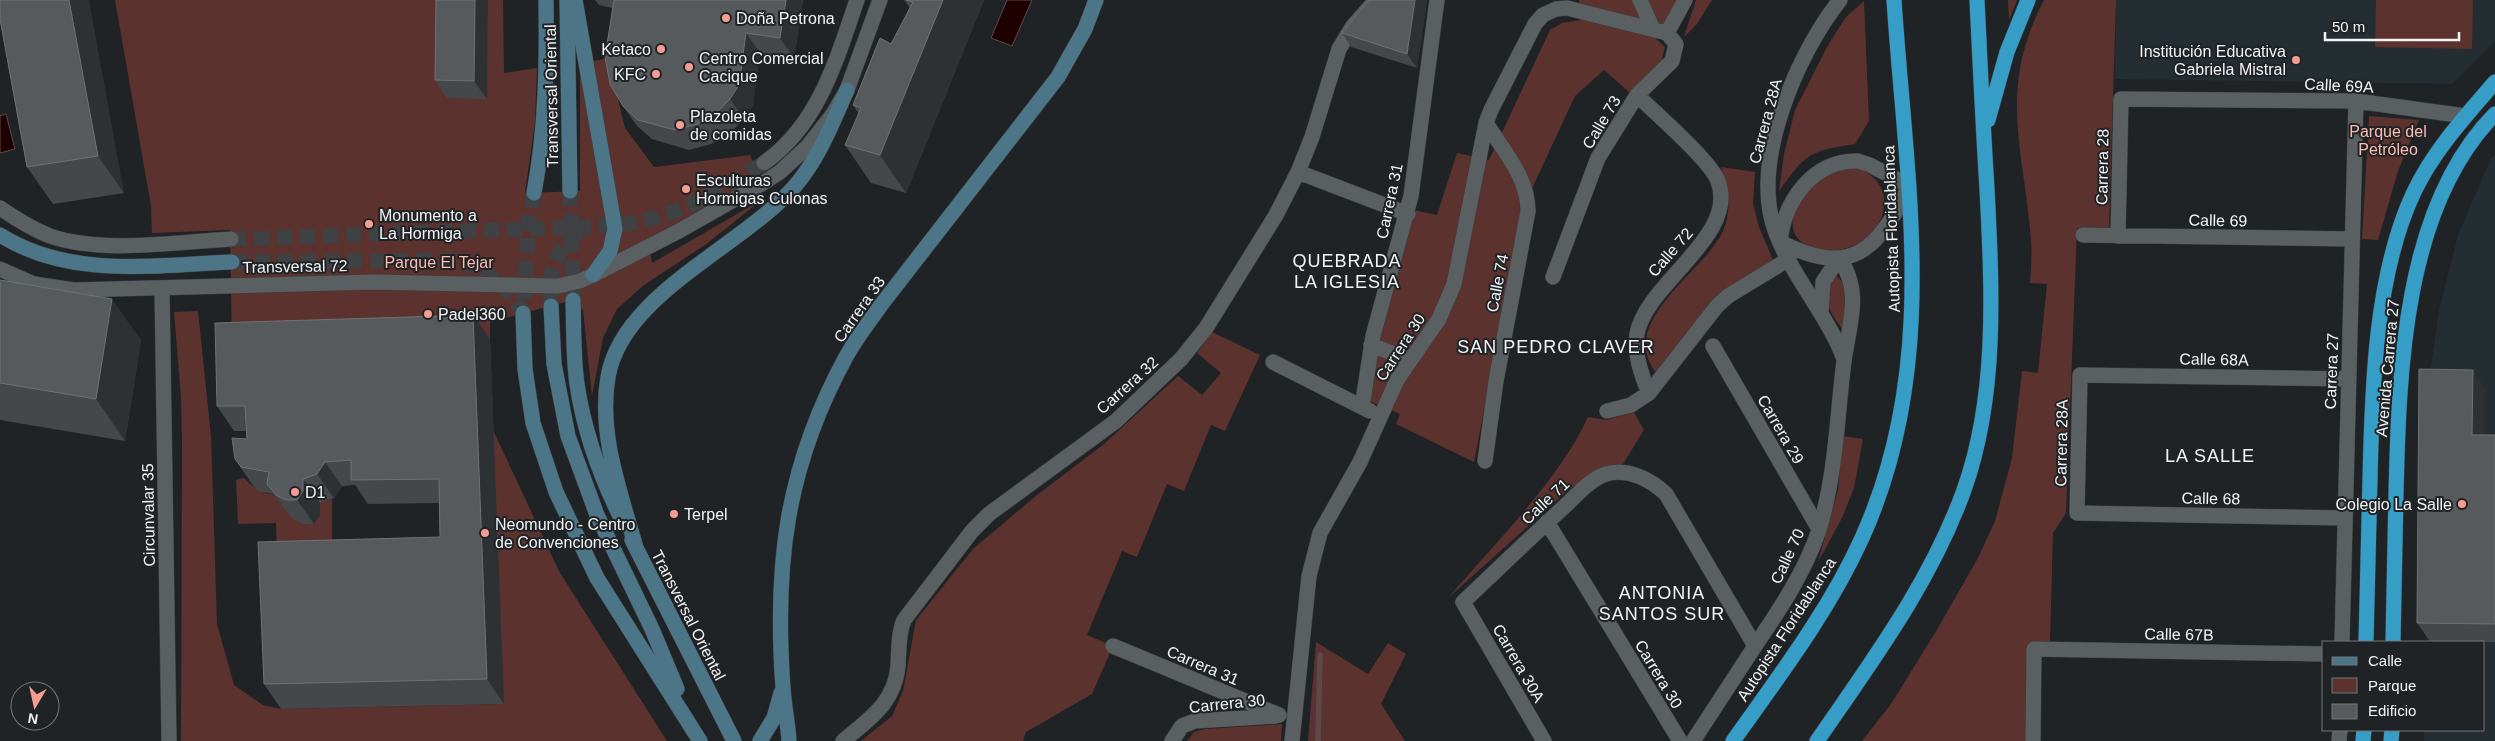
<svg xmlns="http://www.w3.org/2000/svg" width="2495" height="741" viewBox="0 0 2495 741" font-family="Helvetica,sans-serif">
<style>
.built{fill:#242d32}
.green{fill:#5b322e}
.water{fill:#1f0001;stroke:#5e494a}
.lines{fill:none;stroke-linecap:round;stroke-linejoin:round}
.stream{stroke:#5e494a;stroke-width:5.5}
.tertiary-tunnel{stroke:#3f4244;stroke-width:15;stroke-dasharray:15 8;stroke-linecap:butt}
.secondary-tunnel{stroke:#3f4244;stroke-width:15;stroke-dasharray:15 8;stroke-linecap:butt}
.minor-casing{stroke:#3c3f41;stroke-width:16}
.tertiary-casing{stroke:#3c3f41;stroke-width:16}
.secondary-casing{stroke:#3c3f41;stroke-width:16}
.trunk-casing{stroke:#3c3f41;stroke-width:16}
.minor{stroke:#5a5f61;stroke-width:15}
.tertiary{stroke:#5a5f61;stroke-width:15}
.secondary{stroke:#4c7687;stroke-width:15}
.trunk{stroke:#369ec6;stroke-width:15}
.wall{fill:#44484a}
.shaded-wall{fill:#2d3133}
.building{fill:#575a5c;stroke:#6f7274}
.poi-dot{fill:#f59c93;stroke:#1f2325;stroke-width:2}
.labels{text-anchor:middle;stroke-width:4;stroke-linejoin:round;paint-order:stroke}
.poi-label{font-size:16px;fill:#f2f4f6;stroke:#1f2325;text-anchor:start}
.street-label{font-size:16px;fill:#f2f4f6;stroke:#1f2325}
.park-label{font-size:16px;fill:#fdbbb3;stroke:#1f2325}
.neighbourhood-label{font-size:18px;letter-spacing:1px;fill:#f2f4f6;stroke:#1f2325}
</style>
<rect width="100%" height="100%" fill="#1f2325"/>
<path class="built" d="M2116 0H2495V41L2452 84 2115 79Z
M2495 155V741H2424V730H2484V642H2426L2431 367 2439 310 2458 235 2491 158Z"/>
<path class="green" d="M115 0H503L504 73 537 68 535 122 525 193 580 191V64L608 58 625 128 654 167 750 155 761 178 648 239 652 263 763 199 705 245 644 285 617 309 603 338 592 396 583 310 573 300 490 322V339L232 347 230 230 152 233 151 206Z
M1579 0H1678L1656 39 1665 47 1661 63 1629 92 1604 70 1575 96 1523 208 1474 462 1396 424 1400 414 1369 401 1382 330 1413 210 1437 215 1457 153 1489 160 1550 30 1562 23 1580 20Z
M1696 0H1712L1697 24 1684 37Z
M2008 0H2017L2009 20Z
M2044 0H2116L2109 227 2077 228 2066 513 2053 533 2050 641 2028 643 2025 741H1862L1891 704 1935 633 1978 558 1995 521 2012 458 2022 371 2038 373 2047 284 2030 283C2031 269 2032 254 2031 240 2024 148 1997 90 2044 0Z
M2376 0H2473L2472 49 2375 47Z
M1864 1 1869 121 1855 144C1809 151 1806 154 1779 191L1784 154 1795 110 1828 45 1846 17Z
M2369 116 2419 120 2398 171 2378 240 2362 239Z
M1853 166C1915 186 1876 264 1815 248 1771 237 1801 186 1828 174 1835 170 1845 169 1853 166Z
M1721 167 1755 172 1753 204 1759 227 1773 260 1658 375C1613 323 1704 273 1723 231 1733 208 1727 190 1721 167Z
M1834 275C1853 284 1844 313 1842 329 1827 307 1821 300 1834 275Z
M198 311 211 436 217 624 234 685 263 705 281 709 504 704 493 430 560 573 667 741H181L182 442 181 397 174 312Z
M1212 332 1260 355 1225 431 1211 425 1184 491 1167 484 1137 557 1122 551 1087 635 1113 646 1092 694 1026 732 1023 741H861L892 716 903 691 916 620 973 549 1037 495 1104 444 1178 376 1202 395 1221 373 1197 353Z
M1634 412 1644 430 1623 464 1595 471 1566 492 1448 598C1493 545 1560 479 1588 417L1607 420Z
M1843 436 1863 439 1854 488 1842 518 1818 562 1838 490Z
M244 478C254 488 261 493 276 495L277 488 320 515V502L332 499V556L277 558 276 523 238 524 236 480Z
M1316 642 1368 674 1388 643 1406 654 1381 704 1405 741H1308Z
M1282 724 1281 741H1187L1194 732 1205 729Z"/>
<path class="water" d="M1007 0H1032L1012 46 991 38Z
M6 114 15 149 0 153V116Z"/>
<g class="lines">
<path class="stream" d="M1318 741 1320 655"/>
<path class="tertiary-tunnel" d="M231 239 587 227C613 225 639 224 664 215 699 204 732 183 764 163"/>
<path class="secondary-tunnel" d="M570 191 573 300
M232 262 457 260C487 269 508 285 523 313
M524 299 529 219 534 193
M551 306C547 270 556 246 587 227"/>
<defs>
<path id="minor" d="M1640 0 1653 29
M1667 33 1685 0
M1637 95C1655 113 1710 160 1718 181 1739 236 1646 283 1637 334 1634 354 1641 374 1649 393
M1298 172 1408 214
M2083 235 2352 239
M2118 236 2121 99 2356 101 2465 116
M162 288 169 741
M1371 345 1410 360
M1713 346 1819 529
M1273 362 1370 411
M1362 407 1373 336 1411 196 1437 0
M1607 411 1631 405 1649 393 1717 306 1728 296 1789 259
M1485 461 1496 381 1528 211C1528 177 1503 150 1486 123
M2345 518 2077 513 2080 375 2349 379
M1547 522 1680 741
M2342 642 2356 101
M1113 646 1279 715
M843 741C869 719 895 703 898 666 899 651 898 634 904 620L972 531 989 514 1116 421 1181 359 1206 328 1276 215 1298 172 1312 137 1339 49 1353 26 1376 0
M1172 741 1182 726 1195 721 1276 716
M1292 741 1309 576 1320 533 1360 462 1397 380 1439 319 1454 284 1486 123 1491 110 1535 24 1543 15 1556 9 1567 8 1667 33 1676 44 1672 61 1637 95 1598 158 1553 277
M1544 741 1463 602C1497 570 1530 538 1564 507 1576 496 1590 479 1606 474 1628 468 1650 479 1666 494L1755 646
M2033 741 2034 649 2324 654
M2339 741 2340 730"/>
<path id="tertiary" d="M1840 0C1797 54 1749 164 1776 233 1793 278 1827 314 1844 359
M1858 161 1870 165 1909 186C1878 251 1851 278 1780 242 1784 201 1813 160 1858 161Z
M764 163C819 124 836 61 857 0
M0 208C16 219 32 229 50 236 101 254 177 242 231 239
M0 269 34 284 74 290 373 282 558 286 580 281 593 275 679 231 763 183 780 172 808 146 833 114 847 90 880 0
M1693 741C1714 709 1734 678 1755 646 1780 609 1805 572 1819 530 1836 475 1837 416 1844 361 1849 324 1863 291 1839 258L1823 282 1821 312"/>
<path id="secondary" d="M567 0 570 191
M575 0 615 229 610 251 593 275
M534 193C546 128 547 66 546 0
M0 235C70 279 154 265 232 262
M573 300C574 327 573 356 577 384 584 432 599 474 621 518
M551 306 554 364 568 436 597 515 652 629 677 689
M523 313 525 369 533 423 556 492 597 578 700 741
M632 540 734 741
M636 548C621 493 598 435 608 377 622 294 742 247 795 186 819 158 832 124 847 90
M760 741 774 718 781 693
M789 741C788 723 784 706 783 688 774 564 786 466 847 355 857 337 870 321 881 305L1058 77 1085 29 1096 0"/>
<path id="trunk" d="M1988 120 2007 52 2028 0
M2366 642C2367 588 2369 533 2370 479 2372 389 2375 274 2414 192 2434 150 2465 117 2495 82
M2393 642C2394 593 2395 544 2396 494 2399 372 2403 207 2495 114
M1733 741C1779 676 1829 611 1862 538 1941 363 1906 184 1894 0
M1817 741C1872 661 1931 582 1964 490 1998 395 1992 288 1987 189 1983 126 1980 63 1977 0
M2363 741 2364 730
M2391 741 2392 730"/>
</defs>
<use href="#minor" class="minor-casing"/>
<use href="#tertiary" class="tertiary-casing"/>
<use href="#secondary" class="secondary-casing"/>
<use href="#trunk" class="trunk-casing"/>
<use href="#minor" class="minor"/>
<use href="#tertiary" class="tertiary"/>
<use href="#secondary" class="secondary"/>
<use href="#trunk" class="trunk"/>
</g>
<path class="wall" d="M0 0 124 193 53 204 27 167Z
M436 0H488L487 99 447 98 435 80Z
M595 0H803L794 58 760 53 753 105 744 119 730 133 711 144 689 150 652 139 637 126 623 106 612 8 599 5Z
M904 0H984L906 193 871 183 845 145 859 114 853 105 891 44 910 8Z
M1369 0H1427L1417 68 1351 47 1342 33Z
M490 339 504 704 281 709 264 684 440 537 439 503 368 504 355 485 342 486 334 498 320 503V515L314 524H303L293 519 284 508 274 494 258 491 252 484 235 459 247 439 246 431H234L217 406Z
M141 340 125 441 0 420V383Z
M2485 388V435H2495V642L2430 641 2417 623Z"/>
<path class="shaded-wall" d="M69 0H89L124 193 98 156Z
M475 0H488L487 99 474 81Z
M786 0H803L794 58 780 38Z
M943 0H984L906 193 880 155Z
M1415 0H1427L1417 68 1407 54Z
M746 33 760 53 753 105 744 119 730 99Z
M112 299 141 340 125 441 96 399Z
M473 315 490 339 504 704 487 679Z
M2473 370 2485 388V453L2472 435Z
M325 462 342 486 334 498 317 474Z
M303 479 320 503V515L314 524 297 500Z"/>
<path class="building" d="M0 0H69L98 156 27 167 0 19Z
M436 0H475L474 81 435 80Z
M614 0H786L780 38 746 33 739 85 730 99 716 113 697 124 675 130 638 120 623 106 610 84 605 57Z
M906 0H943L880 155 845 145 861 108 853 105 880 38 891 44 913 2Z
M1369 0H1415L1407 54 1342 33Z
M0 280 112 299 96 399 0 383Z
M473 315 487 679 264 684 258 542 440 537 439 479 351 480V460L325 462 317 474 303 479V491L297 500H286L276 495 267 484 269 472 241 467 235 459 232 438 247 439 245 406H217L215 323Z
M2419 369 2473 370 2472 435H2495V624L2417 623Z"/>
<g class="poi-dot">
<circle cx="726" cy="18" r="5"/>
<circle cx="661" cy="49" r="5"/>
<circle cx="2296" cy="60" r="5"/>
<circle cx="689" cy="67" r="5"/>
<circle cx="656" cy="74" r="5"/>
<circle cx="680" cy="125" r="5"/>
<circle cx="686" cy="189" r="5"/>
<circle cx="369" cy="224" r="5"/>
<circle cx="428" cy="314" r="5"/>
<circle cx="295" cy="492" r="5"/>
<circle cx="2462" cy="504" r="5"/>
<circle cx="674" cy="514" r="5"/>
<circle cx="485" cy="533" r="5"/>
</g>
<g class="labels">
<g class="poi-label">
<text x="736" y="24">Doña Petrona</text>
<text x="651" y="55" text-anchor="end">Ketaco</text>
<text x="2286" y="57" text-anchor="end">Institución Educativa<tspan x="2286" dy="18">Gabriela Mistral</tspan></text>
<text x="699" y="64">Centro Comercial<tspan x="699" dy="18">Cacique</tspan></text>
<text x="646" y="80" text-anchor="end">KFC</text>
<text x="690" y="122">Plazoleta<tspan x="690" dy="18">de comidas</tspan></text>
<text x="696" y="186">Esculturas<tspan x="696" dy="18">Hormigas Culonas</tspan></text>
<text x="379" y="221">Monumento a<tspan x="379" dy="18">La Hormiga</tspan></text>
<text x="438" y="320">Padel360</text>
<text x="305" y="498">D1</text>
<text x="2452" y="510" text-anchor="end">Colegio La Salle</text>
<text x="684" y="520">Terpel</text>
<text x="495" y="530">Neomundo - Centro<tspan x="495" dy="18">de Convenciones</tspan></text>
</g>
<g class="street-label">
<text transform="translate(2339 85) rotate(3)" y="6">Calle 69A</text>
<text transform="translate(551 96) rotate(-91)" y="6">Transversal Oriental</text>
<text transform="translate(1765 121) rotate(-75)" y="6">Carrera 28A</text>
<text transform="translate(1601 122) rotate(-59)" y="6">Calle 73</text>
<text transform="translate(2102 167) rotate(-89)" y="6">Carrera 28</text>
<text transform="translate(1389 201) rotate(-78)" y="6">Carrera 31</text>
<text transform="translate(2218 220) rotate(1)" y="6">Calle 69</text>
<text transform="translate(1891 229) rotate(-92)" y="6">Autopista Floridablanca</text>
<text transform="translate(1670 252) rotate(-49)" y="6">Calle 72</text>
<text transform="translate(295 266) rotate(-1)" y="6">Transversal 72</text>
<text transform="translate(1497 283) rotate(-79)" y="6">Calle 74</text>
<text transform="translate(859 309) rotate(-55)" y="6">Carrera 33</text>
<text transform="translate(1400 347) rotate(-57)" y="6">Carrera 30</text>
<text transform="translate(2214 359) rotate(1)" y="6">Calle 68A</text>
<text transform="translate(2387 368) rotate(-85)" y="6">Avenida Carrera 27</text>
<text transform="translate(2331 371) rotate(-88)" y="6">Carrera 27</text>
<text transform="translate(1127 385) rotate(-42)" y="6">Carrera 32</text>
<text transform="translate(1781 429) rotate(60)" y="6">Carrera 29</text>
<text transform="translate(2061 443) rotate(-89)" y="6">Carrera 28A</text>
<text transform="translate(2211 498) rotate(1)" y="6">Calle 68</text>
<text transform="translate(1545 501) rotate(-43)" y="6">Calle 71</text>
<text transform="translate(148 515) rotate(-91)" y="6">Circunvalar 35</text>
<text transform="translate(1787 556) rotate(-65)" y="6">Calle 70</text>
<text transform="translate(689 615) rotate(63)" y="6">Transversal Oriental</text>
<text transform="translate(1786 629) rotate(-57)" y="6">Autopista Floridablanca</text>
<text transform="translate(2179 634) rotate(1)" y="6">Calle 67B</text>
<text transform="translate(1519 663) rotate(60)" y="6">Carrera 30A</text>
<text transform="translate(1203 665) rotate(23)" y="6">Carrera 31</text>
<text transform="translate(1659 674) rotate(59)" y="6">Carrera 30</text>
<text transform="translate(1227 703) rotate(-6)" y="6">Carrera 30</text>
</g>
<g class="park-label">
<text x="2388" y="137">Parque del<tspan x="2388" dy="18">Petróleo</tspan></text>
<text x="439" y="268">Parque El Tejar</text>
</g>
<g class="neighbourhood-label">
<text x="1347" y="267">QUEBRADA<tspan x="1347" dy="21">LA IGLESIA</tspan></text>
<text x="1556" y="353">SAN PEDRO CLAVER</text>
<text x="2210" y="462">LA SALLE</text>
<text x="1662" y="599">ANTONIA<tspan x="1662" dy="21">SANTOS SUR</tspan></text>
</g>
</g>
<rect x="2322" y="641" width="162" height="90" fill="#1f2325" stroke="#737779"/>
<rect x="2332" y="657" width="25" height="8" fill="#4c7687" stroke="#737779"/>
<text x="2368" y="666" font-size="15" fill="#f2f4f6">Calle</text>
<rect x="2332" y="678" width="25" height="15" fill="#5b322e" stroke="#737779"/>
<text x="2368" y="691" font-size="15" fill="#f2f4f6">Parque</text>
<rect x="2332" y="704" width="25" height="15" fill="#575a5c" stroke="#737779"/>
<text x="2368" y="716" font-size="15" fill="#f2f4f6">Edificio</text>
<g transform="translate(35 706) rotate(189)"><circle r="24" fill="#1f2325" stroke="#737779"/>
<path d="M0-4L9 19L0 12L-9 19Z" fill="#f59c93"/>
<text y="-8" font-size="14" font-weight="bold" text-anchor="middle" fill="#f2f4f6">N</text>
</g>
<path d="M2325 32v8h134v-8" fill="none" stroke="#f2f4f6" stroke-width="2.5"/>
<text x="2332" y="32" font-size="15" fill="#f2f4f6" stroke="#1f2325" stroke-width="4" paint-order="stroke">50 m</text>
</svg>
